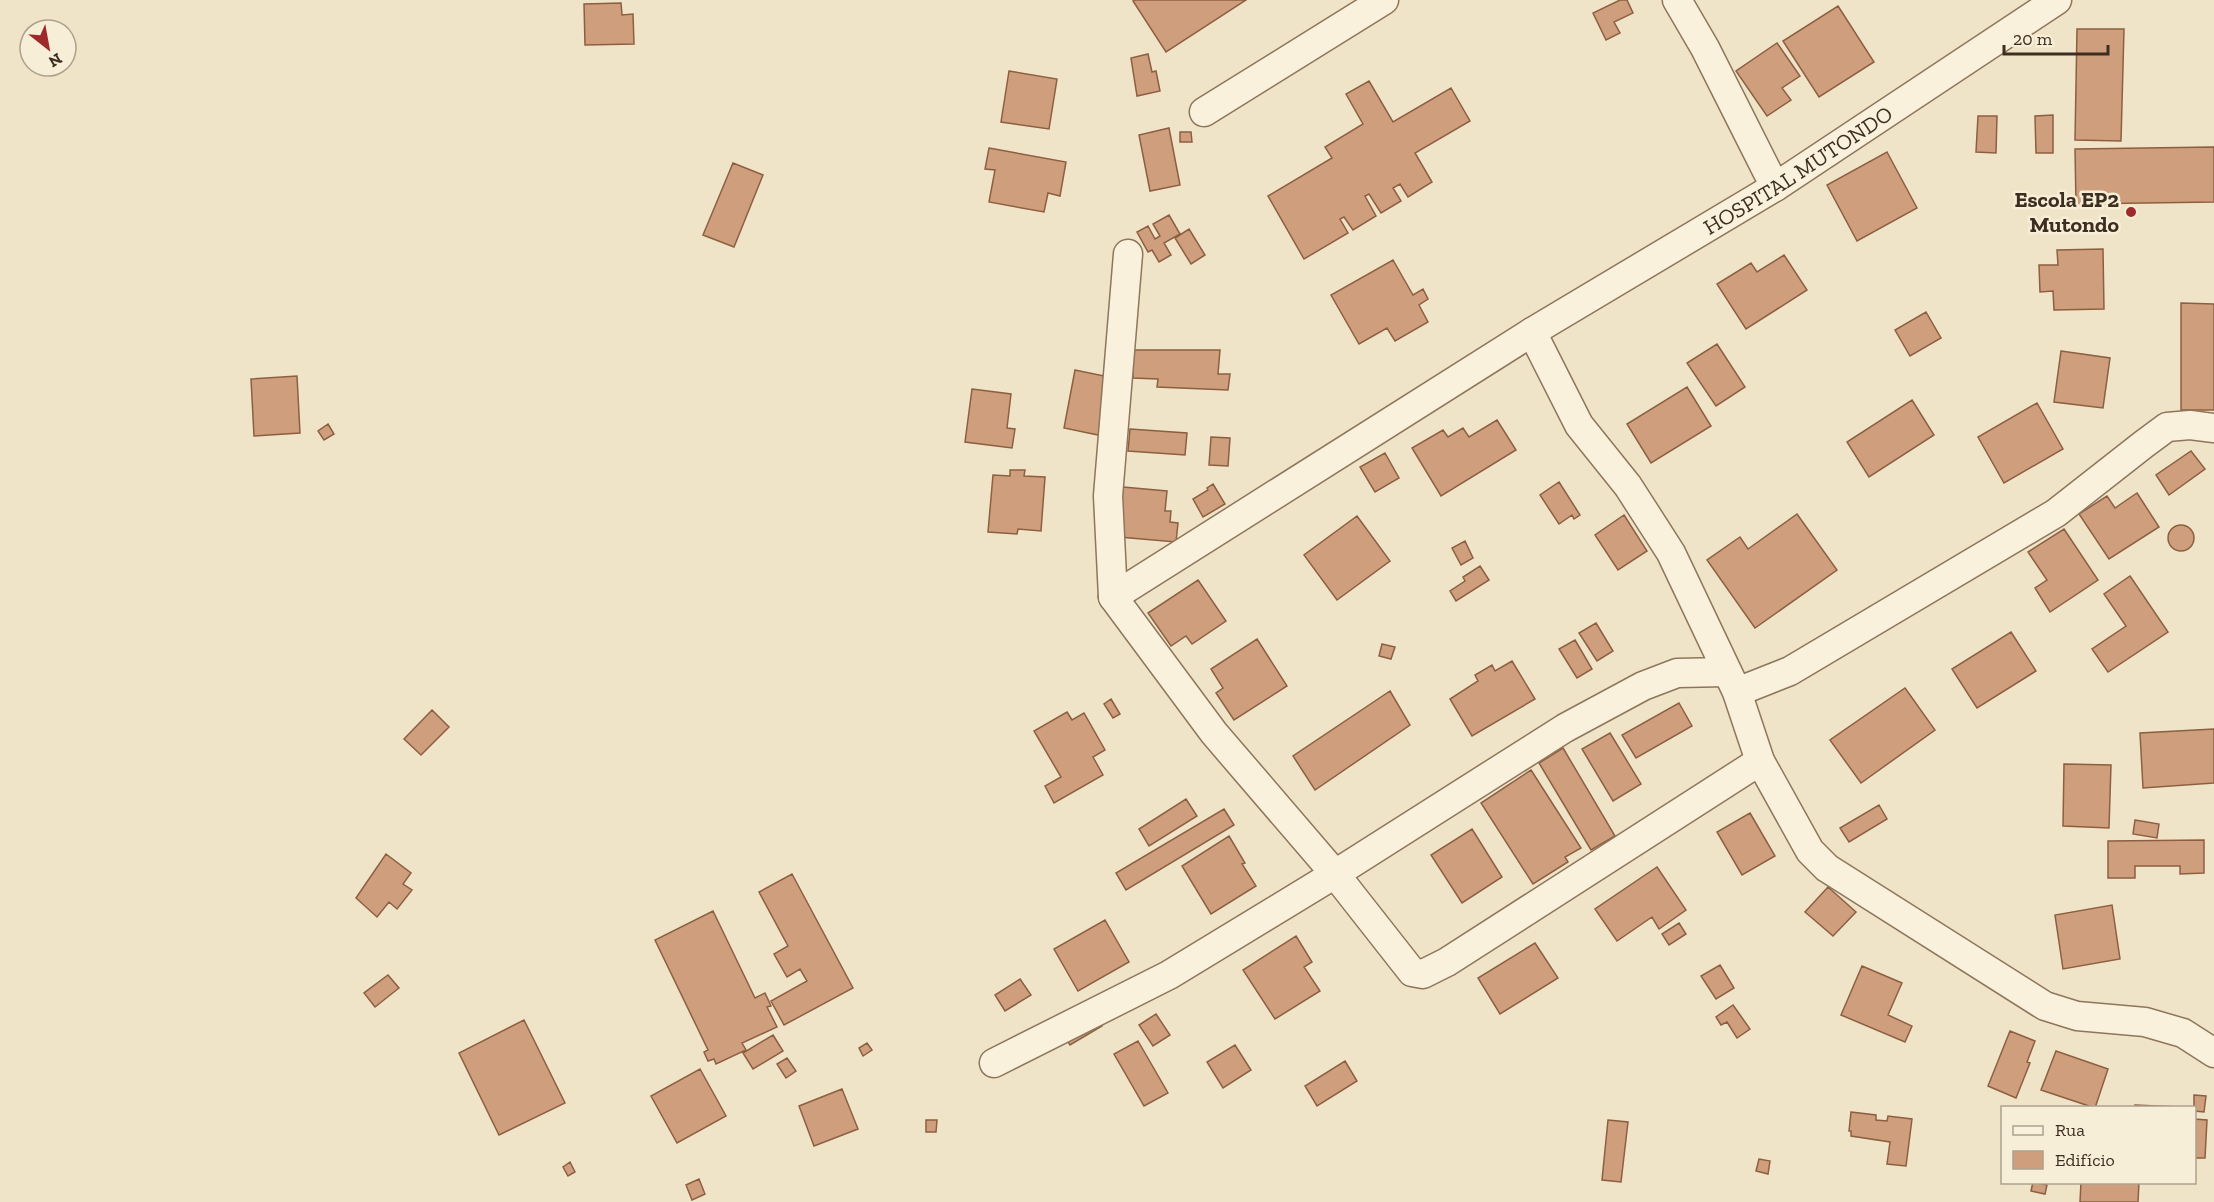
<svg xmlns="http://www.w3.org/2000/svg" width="2214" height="1202" viewBox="0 0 2214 1202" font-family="'Zilla Slab',serif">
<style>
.building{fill:#cf9f7d;stroke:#8d5f41;stroke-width:1.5}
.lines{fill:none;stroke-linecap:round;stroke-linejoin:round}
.street-casing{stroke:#8d765c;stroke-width:31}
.street{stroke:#faf1dc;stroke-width:28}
.poi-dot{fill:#9e2a2b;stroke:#f7eed8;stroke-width:2}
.labels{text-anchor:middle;stroke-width:5;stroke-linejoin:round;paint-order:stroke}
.street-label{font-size:22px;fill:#3d2e20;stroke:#f7eed8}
.poi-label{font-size:22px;font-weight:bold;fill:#3d2e20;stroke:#f7eed8;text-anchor:end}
</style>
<rect width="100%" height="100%" fill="#f0e4c8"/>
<path class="building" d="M1135 0H1246L1166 52 1133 1Z
M1620 0H1627L1633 13 1614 22 1620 33 1606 40 1593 13Z
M621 3 622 15 633 14 634 44 585 45 584 4Z
M1838 6 1874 62 1819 97 1783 41Z
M2077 29H2124L2121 141 2075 140Z
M1777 43 1800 76 1782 88 1791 100 1767 116 1736 71Z
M1148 54 1152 72 1156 71 1160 91 1137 96 1131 58Z
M1009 71 1057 79 1049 129 1001 122Z
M1369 81 1393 122 1451 88 1470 121 1415 153 1432 182 1408 197 1400 184 1393 188 1401 201 1381 213 1369 194 1365 196 1376 216 1353 230 1344 217 1340 219 1348 233 1304 259 1268 196 1332 158 1325 147 1363 124 1346 94Z
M2053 115V153H2036L2035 116Z
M1978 116H1997L1996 153 1976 152Z
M1169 128 1180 185 1150 191 1139 135Z
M1180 132H1191L1192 142H1180Z
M2214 147V202L2076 204 2075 149Z
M989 148 1066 162 1060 196 1048 193 1044 212 989 202 995 170 985 169Z
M1887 152 1917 208 1857 241 1827 185Z
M733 163 763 175 734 247 703 235Z
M1169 215 1180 234 1164 243 1171 255 1159 262 1152 250 1148 252 1137 232 1148 226 1155 239 1160 236 1153 224Z
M1189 229 1205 255 1191 264 1175 238Z
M2103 249 2104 309 2054 310 2053 291 2040 292 2039 265H2058L2057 250Z
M1784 255 1807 290 1746 329 1717 284 1751 263 1757 272Z
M1393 260 1413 295 1423 289 1428 299 1419 305 1428 322 1395 341 1387 328 1359 344 1331 295Z
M2181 303 2214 304V410H2181Z
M1926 312 1941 338 1910 356 1895 330Z
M1717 344 1745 387 1716 406 1687 363Z
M1132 350H1220L1218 374H1230L1228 390 1157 387 1158 379 1133 378Z
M2061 351 2110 358 2103 408 2054 402Z
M1075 370 1114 378 1103 436 1064 428Z
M297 376 300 433 254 436 251 379Z
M1687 387 1711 426 1651 463 1627 424Z
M972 389 1011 394 1007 428 1015 429 1012 448 965 442Z
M1912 400 1934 435 1869 477 1847 442Z
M2037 403 2063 449 2004 483 1978 437Z
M1497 420 1516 450 1441 496 1412 448 1443 430 1448 437 1463 428 1469 437Z
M328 424 334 434 324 440 318 431Z
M1130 429 1187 433 1185 455 1128 451Z
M1211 437 1230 438 1228 466 1209 465Z
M2191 451 2205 469 2169 495 2156 475Z
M1385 453 1399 478 1375 492 1360 467Z
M1010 470H1025L1024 476 1045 477 1041 531 1018 529 1017 534 988 532 993 475 1010 476Z
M1559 482 1580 515 1574 519 1572 515 1559 524 1540 495Z
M1213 484 1225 504 1203 517 1193 499 1208 490 1207 488Z
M1123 487 1167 491 1165 511H1171L1170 522 1178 523 1176 542 1119 537Z
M2137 493 2159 527 2109 559 2079 514 2107 496 2115 508Z
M1797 514 1837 570 1755 628 1707 560 1740 537 1748 549Z
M1624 515 1647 551 1618 570 1595 535Z
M1357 516 1390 561 1337 600 1304 555Z
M2168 538a13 13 0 1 1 26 0a13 13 0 1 1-26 0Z
M2064 529 2098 580 2050 612 2035 588 2047 580 2028 552Z
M1465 541 1473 558 1461 565 1452 548Z
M1480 566 1489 580 1456 601 1450 591 1465 581 1463 577Z
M2130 576 2168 632 2108 672 2092 649 2126 626 2104 594Z
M1198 580 1226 621 1192 644 1186 636 1171 646 1148 613Z
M1596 623 1613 651 1597 661 1579 633Z
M2011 632 2036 671 1977 708 1952 669Z
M1257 639 1287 686 1234 720 1216 693 1223 688 1211 669Z
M1575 640 1592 669 1577 678 1559 649Z
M1382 644 1395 647 1391 659 1379 656Z
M1512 661 1535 699 1472 736 1450 699 1478 681 1475 675 1492 665 1495 671Z
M1905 688 1935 730 1861 783 1830 740Z
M1390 691 1410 725 1315 790 1293 756Z
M1111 699 1120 714 1113 718 1104 704Z
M1679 703 1692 726 1636 758 1622 735Z
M432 710 449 727 421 755 404 739Z
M1067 712 1072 720 1084 713 1105 750 1093 757 1103 775 1054 803 1045 786 1061 777 1034 731Z
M2214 729V783L2143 788 2140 733Z
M1610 733 1641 784 1613 801 1582 749Z
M1563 748 1615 836 1591 850 1539 763Z
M2064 764 2111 765 2109 828 2063 826Z
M1531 770 1581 848 1565 857 1568 862 1533 884 1481 803Z
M1186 799 1197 816 1149 846 1139 829Z
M1879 805 1887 819 1849 842 1840 828Z
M1224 809 1234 825 1126 890 1116 873Z
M1750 813 1775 856 1742 875 1717 832Z
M2135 820 2159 824 2157 838 2133 834Z
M1472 829 1502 877 1462 903 1431 855Z
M1229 836 1245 863 1242 864 1256 886 1211 914 1182 866Z
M2204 840V873L2180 874V866H2135V878H2108V841Z
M386 854 411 873 403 884 412 890 397 909 389 902 377 917 356 898Z
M1657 867 1686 910 1659 929 1652 917 1617 941 1595 909Z
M792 874 853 988 784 1025 771 1001 807 981 800 969 787 977 774 954 788 946 759 892Z
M1828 887 1856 912 1833 936 1805 912Z
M2112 905 2120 959 2063 969 2055 915Z
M713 911 755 998 765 993 771 1006 767 1007 777 1027 742 1043 746 1050 716 1064 714 1059 708 1061 704 1052 708 1050 655 940Z
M1105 920 1129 962 1078 991 1054 949Z
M1679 923 1686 934 1669 945 1662 934Z
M1296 936 1312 962 1304 967 1320 991 1275 1019 1243 970Z
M1535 943 1558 978 1500 1014 1478 978Z
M1720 965 1734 988 1716 999 1701 976Z
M1862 966 1902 983 1888 1015 1912 1026 1905 1042 1841 1015Z
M388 975 399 988 375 1007 364 993Z
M1020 979 1031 995 1005 1011 995 995Z
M1733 1005 1750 1029 1737 1038 1727 1022 1721 1025 1716 1017Z
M1156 1014 1170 1035 1153 1046 1139 1025Z
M1096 1016 1102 1026 1070 1045 1065 1037Z
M524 1020 565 1103 499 1135 459 1053Z
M2010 1031 2035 1041 2027 1062 2030 1063 2016 1098 1988 1086Z
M773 1035 783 1051 753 1069 743 1053Z
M1138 1041 1168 1093 1144 1106 1114 1054Z
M867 1043 872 1050 863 1056 859 1048Z
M1235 1045 1251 1070 1223 1088 1207 1062Z
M2056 1051 2108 1069 2095 1108 2041 1090Z
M787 1058 796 1071 786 1078 777 1064Z
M1345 1061 1357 1081 1317 1106 1305 1086Z
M700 1069 726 1116 677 1143 651 1096Z
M842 1089 858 1129 814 1146 799 1106Z
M2194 1095 2206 1096 2204 1112 2194 1111Z
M2135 1105 2179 1107 2135 1108Z
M1851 1112 1876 1115V1120L1887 1121 1888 1116 1912 1119 1906 1166 1887 1164 1890 1142 1851 1136V1131H1849Z
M2194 1119 2207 1120 2205 1158H2194Z
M926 1120H937L936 1132H926Z
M1608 1120 1628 1122 1621 1182 1602 1180Z
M1759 1159 1770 1161 1768 1174 1756 1171Z
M570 1162 575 1172 568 1176 563 1167Z
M699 1179 705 1194 692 1200 686 1185Z
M2033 1182 2047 1185 2045 1194 2031 1191Z
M2081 1182H2139L2138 1202H2080Z"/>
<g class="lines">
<defs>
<g id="street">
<path d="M1677 0 1705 48 1775 187"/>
<path d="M1204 112 1384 0"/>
<path d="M1128 254 1108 496 1113 597 1214 733 1335 874 1565 728 1643 686 1677 673 1727 672"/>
<path d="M1532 332 1579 425 1628 486 1671 553 1737 692 1760 761 1810 851 1827 868 2045 1006 2077 1016 2145 1022 2183 1033 2214 1053"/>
<path id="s1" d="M1113 597 1532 332 1775 187 2057 0"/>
<path d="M1737 692 1790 671 2056 513 2144 444 2167 427 2190 425 2214 428"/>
<path d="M994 1063 1169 975 1335 874 1412 972 1423 974 1447 962 1760 761"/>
</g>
</defs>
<use href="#street" class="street-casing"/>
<use href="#street" class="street"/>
</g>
<circle class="poi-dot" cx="2131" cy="212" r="6"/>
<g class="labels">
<g class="street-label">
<text dy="8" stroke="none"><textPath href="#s1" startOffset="807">HOSPITAL MUTONDO</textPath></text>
</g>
<g class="poi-label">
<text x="2119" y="207">Escola EP2<tspan x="2119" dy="25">Mutondo</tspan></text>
</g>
</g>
<rect x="2001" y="1106" width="195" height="78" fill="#f7eed8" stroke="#ada18e" stroke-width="1.5"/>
<rect x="2013" y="1126" width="30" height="9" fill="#faf1dc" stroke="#ada18e" stroke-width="1.5"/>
<text x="2055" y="1136" font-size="18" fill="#3d2e20">Rua</text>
<rect x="2013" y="1151" width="30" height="18" fill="#cf9f7d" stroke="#ada18e" stroke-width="1.5"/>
<text x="2055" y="1166" font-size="18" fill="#3d2e20">Edifício</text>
<g transform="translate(48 48) rotate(149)"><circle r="28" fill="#f7eed8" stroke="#ada18e" stroke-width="1.5"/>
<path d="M0-4.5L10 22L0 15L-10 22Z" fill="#9e2a2b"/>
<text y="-9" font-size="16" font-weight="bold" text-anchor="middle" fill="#3d2e20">N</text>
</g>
<path d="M2004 45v9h104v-9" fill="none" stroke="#3d2e20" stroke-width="3"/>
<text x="2013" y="45" font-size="18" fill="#3d2e20" stroke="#f7eed8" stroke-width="4.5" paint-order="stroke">20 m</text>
</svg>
